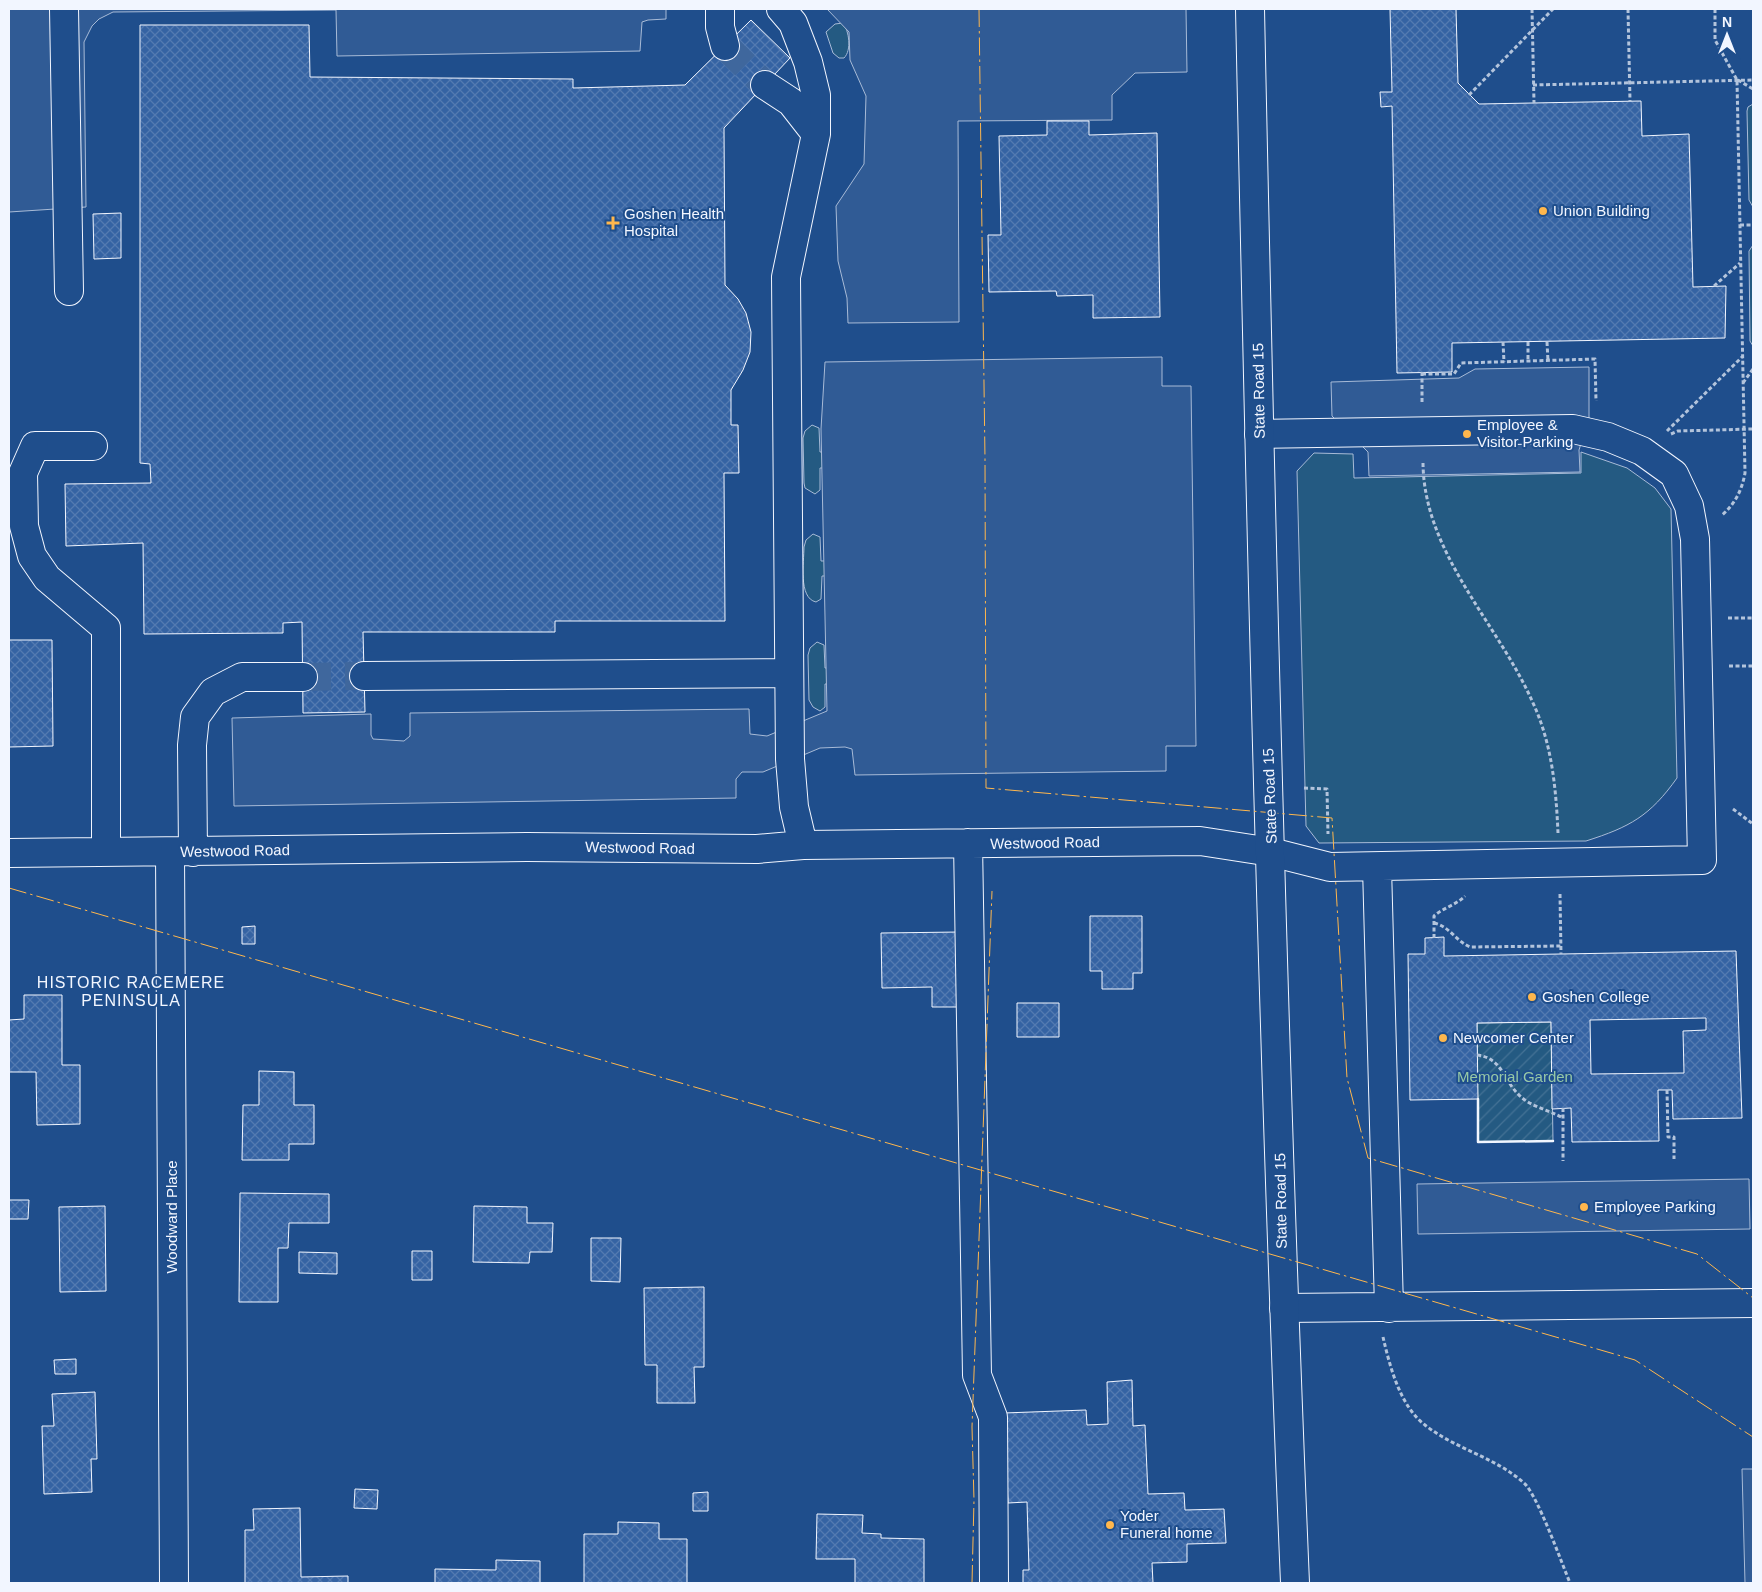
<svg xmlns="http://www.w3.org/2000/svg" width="1762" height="1592" viewBox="0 0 1762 1592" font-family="Helvetica,sans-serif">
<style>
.grass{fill:#245a82;stroke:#a8bbd7}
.garden{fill:url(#garden-furrows);stroke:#a8bbd7}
.parking{fill:#305b95;stroke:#a8bbd7}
.building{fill:url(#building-cross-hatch);stroke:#f2f6ff;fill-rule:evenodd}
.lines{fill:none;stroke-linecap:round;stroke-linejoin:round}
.minor-tunnel{stroke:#3f679d;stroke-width:28;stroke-dasharray:28 14;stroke-linecap:butt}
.minor-casing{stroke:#f2f6ff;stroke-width:30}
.major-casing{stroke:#f2f6ff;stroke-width:30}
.path{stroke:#b3c4dc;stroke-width:3;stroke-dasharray:4 2.5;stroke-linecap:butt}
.minor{stroke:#1f4e8c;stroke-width:28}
.major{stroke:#1f4e8c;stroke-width:28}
.wall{stroke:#f2f6ff;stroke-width:2.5}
.power{stroke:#ffb74d;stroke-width:1;stroke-dasharray:18 4 2.5 4;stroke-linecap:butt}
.poi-dot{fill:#ffb74d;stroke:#1f4e8c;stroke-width:2}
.labels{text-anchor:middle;stroke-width:4;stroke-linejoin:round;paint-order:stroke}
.poi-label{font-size:15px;fill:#f2f6ff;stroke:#1f4e8c;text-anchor:start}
.street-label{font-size:15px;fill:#f2f6ff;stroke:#1f4e8c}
.park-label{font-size:15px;fill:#97c8a6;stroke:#1f4e8c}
.neighbourhood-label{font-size:16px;letter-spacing:1px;fill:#f2f6ff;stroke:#1f4e8c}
</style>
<defs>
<pattern id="garden-furrows" width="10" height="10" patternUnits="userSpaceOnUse" patternTransform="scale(1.25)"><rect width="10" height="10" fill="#245a82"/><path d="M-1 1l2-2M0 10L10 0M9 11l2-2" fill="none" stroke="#447295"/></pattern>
<pattern id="building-cross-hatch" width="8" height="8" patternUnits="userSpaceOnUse" patternTransform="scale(1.25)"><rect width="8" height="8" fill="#3563a3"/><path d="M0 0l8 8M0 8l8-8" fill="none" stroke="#537ab1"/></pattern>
</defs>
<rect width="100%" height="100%" fill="#1f4e8c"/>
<path class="grass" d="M843 23C849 31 852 50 844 58H839L833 53 826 32 835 24Z
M1753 104V207L1749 200 1747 111 1748 107Z
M1753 245V346L1750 341 1749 251Z
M812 425 819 428 820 452 1109 448V464L820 468V490L815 494 805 488 804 483 803 438 805 431Z
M1581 452 1627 468 1655 488 1671 509 1677 778C1650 816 1630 827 1586 841L1319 843 1306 826 1297 471 1314 453 1353 454 1354 478 1581 473Z
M813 534 820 537 821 561 1110 556V573L822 576 821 599 816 602C798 598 804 562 804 547L806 540Z
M817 642 824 645 825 668 1113 664V681L825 684V707L820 711 813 707 809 700 808 655 810 648Z"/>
<path class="garden" d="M1551 1022 1553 1141 1478 1142 1477 1023Z"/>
<path class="parking" d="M9 9H666V19L648 20 642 22 640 51 337 56 336 10 113 12 99 19 92 26 84 42 86 207 9 212Z
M827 9H1186L1187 72 1135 73 1112 95V120L958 121 959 322 848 323 847 298 838 261 836 206 864 164 866 96 850 60 849 32Z
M1162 357V386H1191L1196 746H1166V771L855 775 852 749 845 747 820 748 763 772H742L736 779V798L234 806 232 718 371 714V735L373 739 404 741 410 736V713L749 709 750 734 767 736 827 711 821 429 825 362Z
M1589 367V418L1579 450 1580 472 1369 476 1368 452 1332 416 1331 382 1459 378 1475 369Z
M1749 1179 1750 1229 1418 1234 1417 1184Z
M1742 1469H1753V1583H1745Z"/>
<path class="building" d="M1390 9H1456L1458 83 1479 104 1641 101 1642 136 1689 134 1693 287 1726 286 1725 338 1452 343V372L1397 373 1392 106 1381 107 1380 92H1392Z
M751 20 790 58 724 128 725 285 738 299 746 313 751 332 750 352 743 370 731 390V425H738L739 473H724L725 621H555V632H363L365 712 303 713 302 622 283 623V633L144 634 143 543 66 546 65 484 151 483 150 464 140 463V25H309L310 77 573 79V88L685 85Z
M1047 121H1089V135L1157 133 1160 317 1093 318V295L1057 296 1056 291 989 292 988 235H1001L999 136 1047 135Z
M121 213V258L94 259 93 214Z
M9 640H52L53 746 9 747Z
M1090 916H1142V973H1133V989H1102V971H1090Z
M255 926V944H242V927Z
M959 932 960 1007H932V987L882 988 881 933Z
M1444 937V956L1736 951 1742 1118 1673 1119 1672 1090H1658L1659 1141 1572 1142 1571 1108 1552 1109 1551 1022 1477 1023 1478 1099 1410 1100 1408 954H1425V938ZM1706 1018V1030L1683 1031 1684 1073 1591 1074 1590 1020Z
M24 995H62V1065H80V1124L37 1125 36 1072H9V1020L24 1019Z
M1017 1003H1059V1037H1017Z
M259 1071 294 1072V1105H314V1144H289V1160H242L243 1105H259Z
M240 1193 329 1194V1223H289L288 1248H278V1302H239Z
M9 1200H29L28 1219H9Z
M105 1206 106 1291 60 1292 59 1207Z
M474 1206 527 1207V1223H553L552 1252H530L529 1263 473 1262Z
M591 1238H621L620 1282 591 1281Z
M412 1251H432V1280H412Z
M299 1252 337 1253V1274L299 1273Z
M704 1287V1367H694L695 1403H657V1365H645L644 1288Z
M76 1359V1374H55L54 1360Z
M1132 1380 1133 1426 1145 1425 1148 1494 1184 1493 1185 1510 1224 1509 1226 1543 1187 1544V1562L1152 1563 1153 1583H1023V1570H1029L1027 1502 1008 1503 1004 1413 1086 1410 1087 1425 1108 1424 1107 1382Z
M95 1392 97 1459H91L92 1492 44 1494 42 1426H54L52 1394Z
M355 1489 378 1490 377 1509 354 1508Z
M708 1492V1511H693V1493Z
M300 1508 301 1577 348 1576V1583H245V1530H254L253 1509Z
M817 1514 863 1515 862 1533 881 1534V1538L924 1539V1583H855V1559H816Z
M618 1522 659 1523V1539H687V1583H584V1534H618Z
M496 1560 540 1561V1583H435V1569L496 1570Z"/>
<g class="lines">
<path class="minor-tunnel" d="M725 46 765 85
M303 677 364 676"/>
<defs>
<path id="minor" d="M64 9 69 291
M720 9V27L725 46
M781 9 793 23 808 62 816 95V134L786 277 790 759 794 807 803 845
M765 85 791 102 816 134
M93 446H35L23 473 24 526 32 556 47 578 106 628V852
M364 676 789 673
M968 843 977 1375 993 1417 994 1583
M170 852 174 1583
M193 852 192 745 195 717 213 692 242 677H303
M9 853 527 847 757 849 803 845 1200 841 1271 852 1330 867 1702 860 1695 539 1689 506 1674 474 1642 451 1608 437 1573 429 1259 434
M1377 867 1389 1308
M1284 1308 1753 1303"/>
<path id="major" d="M1250 9C1261 534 1273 1059 1295 1583"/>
</defs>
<use href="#minor" class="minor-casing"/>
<use href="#major" class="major-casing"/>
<path class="path" d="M1532 9 1534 103
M1628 9 1630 101
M1715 9V40L1737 80 1745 473C1742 490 1735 504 1722 515
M1738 80 1753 89
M1533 85 1753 80
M1469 95 1553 9
M1740 225H1753
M1714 286 1740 263
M1503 342 1504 362
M1528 342V361
M1547 342 1548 361
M1422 372V402
M1422 374H1454L1461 363 1595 359 1596 401
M1743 383 1753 369
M1667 431 1742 357
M1671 434 1678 431 1753 429
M1423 463C1424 554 1498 623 1533 703 1552 744 1556 788 1558 833
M1728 618H1753
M1729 666H1753
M1304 788 1327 789 1328 834
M1733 809 1753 824
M1560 894 1561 954
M1434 923C1449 926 1456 941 1470 947L1561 946
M1434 938V916C1443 908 1456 905 1465 896
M1477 1055C1502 1058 1503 1079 1518 1094 1530 1107 1547 1109 1563 1118
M1667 1090 1668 1137H1674V1159
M1563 1108V1161
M1383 1337C1390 1367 1400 1406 1425 1425 1455 1449 1495 1457 1524 1483 1537 1494 1562 1564 1570 1583"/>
<use href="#minor" class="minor"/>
<use href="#major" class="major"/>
<path class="wall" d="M1478 1099V1142L1553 1141"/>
<path class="power" d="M979 9 985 459 986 788 1332 818 1347 1078 1368 1158 1697 1254 1753 1298
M9 888 1635 1360 1753 1437
M972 1583 974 1500 972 1427 992 891"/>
</g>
<g class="poi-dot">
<circle cx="1543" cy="211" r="5"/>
<path d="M610.5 215.5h5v5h5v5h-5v5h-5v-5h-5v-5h5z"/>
<circle cx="1467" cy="434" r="5"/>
<circle cx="1532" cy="997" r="5"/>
<circle cx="1443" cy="1038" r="5"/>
<circle cx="1584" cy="1207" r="5"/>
<circle cx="1110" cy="1525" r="5"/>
</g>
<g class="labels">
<g class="poi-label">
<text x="1553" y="216">Union Building</text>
<text x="624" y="219">Goshen Health<tspan x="624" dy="17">Hospital</tspan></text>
<text x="1477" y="430">Employee &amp;<tspan x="1477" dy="17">Visitor Parking</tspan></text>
<text x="1542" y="1002">Goshen College</text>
<text x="1453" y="1043">Newcomer Center</text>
<text x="1594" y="1212">Employee Parking</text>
<text x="1120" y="1521">Yoder<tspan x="1120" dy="17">Funeral home</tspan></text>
</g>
<g class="street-label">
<text transform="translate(1259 391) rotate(-91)" y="5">State Road 15</text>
<text transform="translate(1270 796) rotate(-92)" y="5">State Road 15</text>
<text transform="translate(1045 843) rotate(-1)" y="5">Westwood Road</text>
<text transform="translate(640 848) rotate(1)" y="5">Westwood Road</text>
<text transform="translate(235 851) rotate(-1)" y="5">Westwood Road</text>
<text transform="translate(1281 1201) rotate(-91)" y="5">State Road 15</text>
<text transform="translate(172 1217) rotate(-90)" y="5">Woodward Place</text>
</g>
<g class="park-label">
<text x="1515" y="1082">Memorial Garden</text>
</g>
<g class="neighbourhood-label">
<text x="131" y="988">HISTORIC RACEMERE<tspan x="131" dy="18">PENINSULA</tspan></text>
</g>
</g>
<rect width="1762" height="1592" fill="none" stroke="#f2f6ff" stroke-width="20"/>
<g transform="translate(1727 35)" stroke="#1f4e8c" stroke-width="4" paint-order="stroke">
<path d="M0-4L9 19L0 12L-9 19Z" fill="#f2f6ff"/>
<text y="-8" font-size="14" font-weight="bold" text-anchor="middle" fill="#f2f6ff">N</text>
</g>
</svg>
